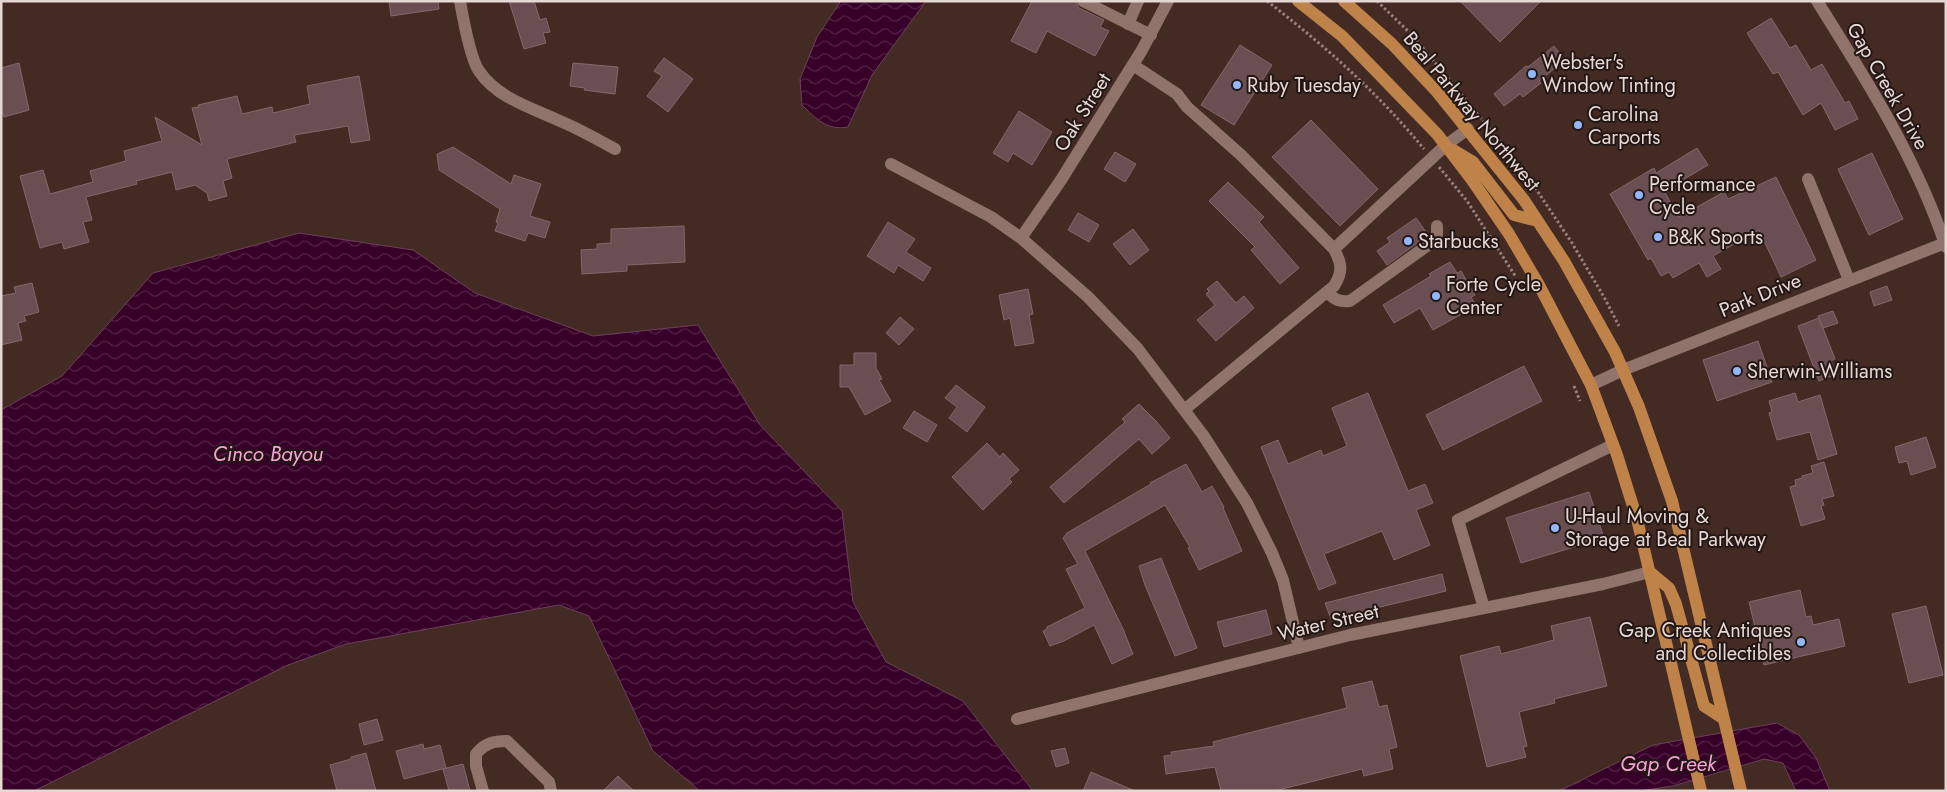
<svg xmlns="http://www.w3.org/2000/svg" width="1947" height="792" viewBox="0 0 1947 792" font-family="Jost,sans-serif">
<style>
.water{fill:url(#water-waves);stroke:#6c405b}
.building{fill:#694e52;stroke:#84676b}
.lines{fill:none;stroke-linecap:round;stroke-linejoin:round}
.path{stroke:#96827d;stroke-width:3;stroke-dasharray:2.5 2.5;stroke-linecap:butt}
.minor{stroke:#90746c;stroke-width:12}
.major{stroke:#bf8249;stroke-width:12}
.poi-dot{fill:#91b8fd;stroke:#221714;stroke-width:2}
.labels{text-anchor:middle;stroke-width:4;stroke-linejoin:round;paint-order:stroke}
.poi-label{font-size:20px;fill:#e7d7d3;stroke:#221714;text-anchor:start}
.street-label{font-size:20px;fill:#e7d7d3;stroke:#221714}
.water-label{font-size:21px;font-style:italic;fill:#f9a1d8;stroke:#221714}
</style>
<defs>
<pattern id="water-waves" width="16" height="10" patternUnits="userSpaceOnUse" patternTransform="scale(1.25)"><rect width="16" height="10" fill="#370028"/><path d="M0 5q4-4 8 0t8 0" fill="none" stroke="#542446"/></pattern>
</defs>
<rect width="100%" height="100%" fill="#432b24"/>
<path class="water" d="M841 1H926L872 75 848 127C827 131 815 118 802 105L800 79 817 37Z
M299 233 413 250 475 293 593 336 698 325 760 425 842 511 853 602 886 662 963 701 1033 791H700L653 751 589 616 559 605 346 644 288 665 34 791H1V410L62 376 153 273Z
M1777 723 1799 735 1816 758 1830 791H1796L1783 763 1764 759 1673 786 1639 791H1559L1653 745Z"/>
<path class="building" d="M389 1H438L439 9 391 16Z
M509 1H534L540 20 546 18 550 32 543 33 546 43 524 49Z
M1032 1H1075L1079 8 1104 20 1100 27 1109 31 1095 56 1047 31 1036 53 1011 41Z
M1460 1H1541L1500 42Z
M1771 18 1790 48 1796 45 1811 70 1822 64 1845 103 1849 101 1858 119 1835 130 1821 103 1803 115 1778 72 1773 74 1747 33Z
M1240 45 1272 65 1234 125 1201 105Z
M1554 46 1565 60 1539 81 1541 83 1523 97 1520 94 1504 106 1494 94 1526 66 1528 67Z
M664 58 693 79 668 112 647 96 662 76 654 71Z
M19 63 29 110 4 117 1 108V68Z
M573 63 618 67 615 94 584 90 585 88 570 86Z
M359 76 370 140 351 143 348 126 294 135 296 142 227 159 232 178 223 181 227 196 209 201 207 193 195 185 176 190 172 172 136 181 137 184 86 197 92 220 83 222 89 242 64 249 62 242 40 248 20 176 43 170 50 194 93 182 90 171 126 161 124 151 162 141 155 117 202 145 192 108 199 107 198 105 237 96 242 114 272 107 273 113 310 104 307 86Z
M1019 111 1052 132 1032 165 1013 153 1008 162 993 153Z
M1311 120 1378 189 1340 226 1272 157Z
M453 147 511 184 514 175 541 184 530 216 550 222 545 238 528 233 525 241 495 231 498 223 496 222 500 209 439 170 437 154Z
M1697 148 1708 165 1664 191 1679 217 1724 192 1728 199 1776 177 1816 260 1781 277 1759 230 1713 256 1721 269 1707 277 1699 263 1673 278 1669 272 1661 276 1651 258 1648 260 1610 194 1654 168 1656 173Z
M1115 152 1136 164 1125 182 1104 169Z
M1872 153 1903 219 1869 235 1838 169Z
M1228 182 1264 217 1259 222 1299 268 1280 284 1251 250 1255 247 1209 201Z
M1078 213 1099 225 1089 242 1068 230Z
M1416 218 1426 232 1422 235 1424 238 1387 265 1377 251 1390 242 1387 238Z
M888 222 915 239 906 252 931 268 923 281 898 265 894 273 867 256Z
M684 226 685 262 627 265V271L582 274 581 250 597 249V244L611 243V229Z
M1133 229 1149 250 1130 265 1113 244Z
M1450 262 1457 273 1461 271 1475 295 1471 297 1476 306 1433 330 1420 308 1394 323 1383 305 1431 276 1429 274Z
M1217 281 1236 303 1244 296 1254 308 1216 341 1197 320 1215 305 1206 294 1209 291 1207 289Z
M32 283 39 312 24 316 26 321 18 323 22 340 1 345V296L16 293 14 287Z
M1887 286 1892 300 1874 306 1870 292Z
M1028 289 1033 314 1029 315 1034 343 1015 346 1010 318 1004 320 999 295Z
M1833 311 1838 323 1823 328 1818 316Z
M900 317 914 329 899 345 886 333Z
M1819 318 1835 359 1831 361 1836 374 1819 381 1798 326Z
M1758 341 1772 382 1717 401 1703 360Z
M854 353H876V368L882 379 879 380 891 401 865 415 849 387H840V365H854Z
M1524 366 1542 401 1443 450 1426 415Z
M956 385 985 407 967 432 949 418 957 407 945 398Z
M1368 393 1408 491 1425 484 1433 503 1416 510 1430 545 1394 560 1382 531 1324 554 1336 583 1319 590 1261 447 1278 440 1288 464 1321 450 1323 456 1347 446 1332 408Z
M1795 393 1798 402 1820 395 1837 454 1818 460 1810 432 1777 440 1769 413 1772 412 1769 401Z
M1139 404 1156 421 1170 438 1152 454 1139 439 1064 503 1050 487 1125 422 1122 419Z
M914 411 937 425 927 442 903 428Z
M1926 437 1936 467 1911 475 1907 461 1899 463 1895 447Z
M987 443 1000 457 1003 453 1019 470 1009 479 1012 482 983 510 952 477Z
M1824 462 1834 496 1822 499 1824 505 1821 506 1825 519 1801 526 1790 487 1796 485 1795 480 1802 478V476L1813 473 1811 466Z
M1186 464 1202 492 1212 486 1224 507 1223 508 1242 551 1199 570 1188 548 1190 547 1165 505 1085 551 1123 629 1133 654 1112 664 1094 625 1064 641 1050 646 1043 631 1047 629V627L1085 608 1066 569 1078 564 1063 538 1067 533 1151 484 1150 483Z
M1589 492 1604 538 1521 563 1506 518Z
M1161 558 1197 648 1175 656 1145 585 1139 566Z
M1442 574 1446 591 1331 619 1325 603Z
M1800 590 1806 617 1811 616 1813 625 1839 619 1845 646 1764 665 1749 602Z
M1926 606 1943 675 1909 683 1892 614Z
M1266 610 1272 634 1224 647 1217 622Z
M1590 617 1607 686 1554 699 1555 703 1519 712 1527 746 1523 747 1526 757 1487 767 1460 656 1499 646 1501 654 1554 640 1551 626Z
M1372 681 1379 707 1387 705 1397 747 1389 749 1393 769 1364 776 1362 769 1274 791H1221L1215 767 1166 774 1164 756 1172 755 1171 752 1214 746 1213 742 1347 708 1342 688Z
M377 719 383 740 364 745 359 724Z
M423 744 424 749 440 745 446 768 404 779 396 751Z
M1065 748 1069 763 1056 767 1051 751Z
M366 753 376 791H337L330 765 351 759V757Z
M463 764 470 791H449L443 769Z
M1091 772 1135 791H1083Z
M618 776 634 791H603Z"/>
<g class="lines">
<path class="path" d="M1267 1C1324 45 1378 93 1424 149
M1377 1 1413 36 1522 168 1572 243 1604 297 1619 326
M1439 167 1467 201 1516 277
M1574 386 1580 401"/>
<path class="minor" d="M460 1C463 18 470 58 479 71 497 98 532 108 560 121 579 129 597 139 615 149
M1083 1 1151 35
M1817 1C1866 79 1917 159 1946 247
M1128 24 1138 1
M1133 65 1177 94 1187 107 1241 155 1334 249C1342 264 1343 272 1334 286L1184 410
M891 164 991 217 1021 238 1088 297 1138 349 1203 435 1247 503 1272 553 1283 580 1299 648
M1808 179 1849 280
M1021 238 1061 180 1142 50 1168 1
M1334 249 1446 145 1468 129
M1327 292C1335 300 1339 302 1350 301L1435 240 1437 234V226
M1591 385 1623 370 1945 243
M1484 608 1458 520 1613 445
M1017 719 1350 635 1603 584 1650 572
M483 791 476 766V754C485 743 494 741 507 741L549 782 551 791"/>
<path class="major" d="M1298 1 1342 36 1437 134 1472 180 1509 234 1539 285 1566 337 1591 385 1617 455 1637 519 1701 791
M1344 1 1392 44 1437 92 1524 200 1564 261 1615 352 1639 407 1672 501 1741 791
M1453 150 1473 162 1514 215 1538 221
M1650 572 1669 588 1676 604 1704 706 1724 719"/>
</g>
<g class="poi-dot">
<circle cx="1532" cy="74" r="5"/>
<circle cx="1237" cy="85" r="5"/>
<circle cx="1578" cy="125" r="5"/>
<circle cx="1639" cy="195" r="5"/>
<circle cx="1658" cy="237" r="5"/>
<circle cx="1408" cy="241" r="5"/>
<circle cx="1436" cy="296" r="5"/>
<circle cx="1737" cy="371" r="5"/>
<circle cx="1555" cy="528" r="5"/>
<circle cx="1801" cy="642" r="5"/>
</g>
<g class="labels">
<g class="poi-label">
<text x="1542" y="69">Webster's<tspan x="1542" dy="23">Window Tinting</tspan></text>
<text x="1247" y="92">Ruby Tuesday</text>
<text x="1588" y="121">Carolina<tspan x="1588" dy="23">Carports</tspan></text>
<text x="1649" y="191">Performance<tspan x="1649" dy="23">Cycle</tspan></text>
<text x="1668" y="244">B&amp;K Sports</text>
<text x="1418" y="248">Starbucks</text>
<text x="1446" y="291">Forte Cycle<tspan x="1446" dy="23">Center</tspan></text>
<text x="1747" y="378">Sherwin-Williams</text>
<text x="1565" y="523">U-Haul Moving &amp;<tspan x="1565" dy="23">Storage at Beal Parkway</tspan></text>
<text x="1791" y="637" text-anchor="end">Gap Creek Antiques<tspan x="1791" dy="23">and Collectibles</tspan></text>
</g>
<g class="street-label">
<text transform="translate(1888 86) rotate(60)" y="7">Gap Creek Drive</text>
<text transform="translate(1472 111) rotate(50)" y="7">Beal Parkway Northwest</text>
<text transform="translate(1082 112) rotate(-58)" y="7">Oak Street</text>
<text transform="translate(1760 295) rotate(-22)" y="7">Park Drive</text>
<text transform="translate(1328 622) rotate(-13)" y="7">Water Street</text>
</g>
<g class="water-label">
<text x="268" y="461">Cinco Bayou</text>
<text x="1668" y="771">Gap Creek</text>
</g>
</g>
<rect width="1947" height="792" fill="none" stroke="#e7d7d3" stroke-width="5"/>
</svg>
